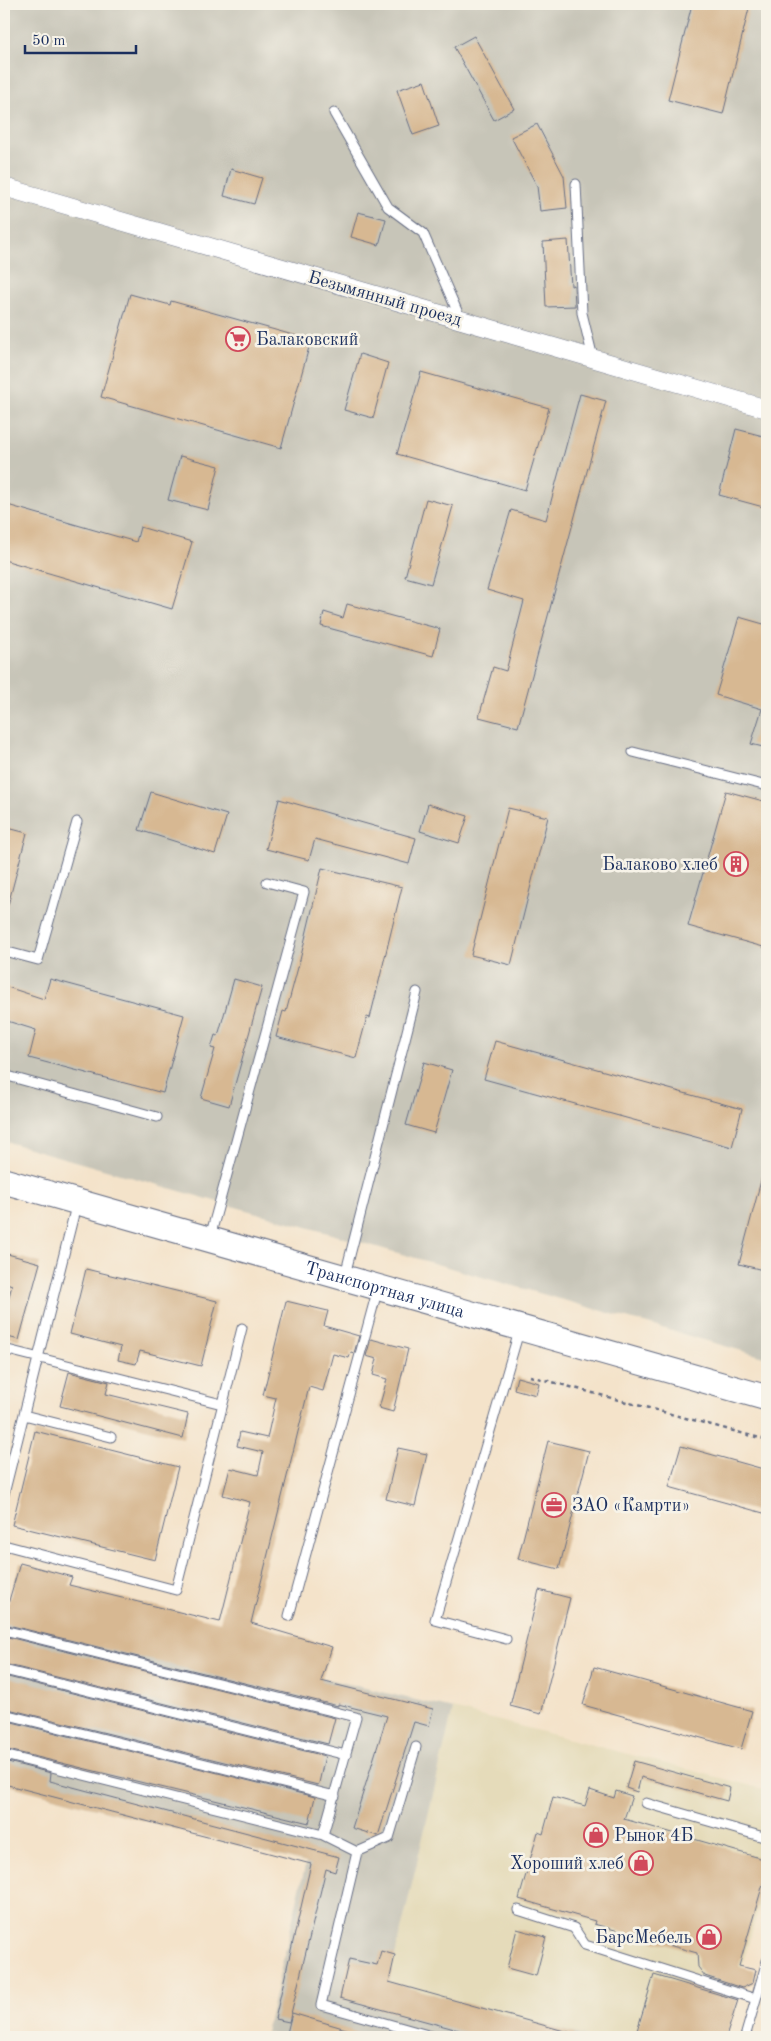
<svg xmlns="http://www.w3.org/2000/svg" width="771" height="2041" viewBox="0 0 771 2041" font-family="'Old Standard TT',serif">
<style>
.built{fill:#e5dbba}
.industrial{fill:#c7c5b8}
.building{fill:#d7b892}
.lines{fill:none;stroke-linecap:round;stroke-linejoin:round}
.lane-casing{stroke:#676e84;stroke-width:11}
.street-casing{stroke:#676e84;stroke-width:19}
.secondary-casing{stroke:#676e84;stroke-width:27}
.path{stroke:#676e84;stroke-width:2.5;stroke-dasharray:4 4;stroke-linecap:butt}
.lane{stroke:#fff;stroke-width:9}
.street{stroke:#fff;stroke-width:18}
.secondary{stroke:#fff;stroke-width:25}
.labels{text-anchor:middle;stroke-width:5;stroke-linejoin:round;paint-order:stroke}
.street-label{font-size:18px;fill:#1b2f5e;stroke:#f7f3e8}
.poi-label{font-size:18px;fill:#1b2f5e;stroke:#f7f3e8;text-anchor:start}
</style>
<rect width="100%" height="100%" fill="#f7f3e8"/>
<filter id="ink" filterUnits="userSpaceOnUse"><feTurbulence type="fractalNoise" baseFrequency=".02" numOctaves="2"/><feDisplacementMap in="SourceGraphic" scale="10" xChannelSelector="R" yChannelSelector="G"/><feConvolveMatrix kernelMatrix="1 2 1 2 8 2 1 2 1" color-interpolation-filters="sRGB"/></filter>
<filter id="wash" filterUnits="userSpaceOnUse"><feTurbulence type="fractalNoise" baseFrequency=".0096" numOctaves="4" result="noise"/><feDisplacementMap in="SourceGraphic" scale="20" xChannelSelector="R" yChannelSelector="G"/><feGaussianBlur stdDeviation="1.12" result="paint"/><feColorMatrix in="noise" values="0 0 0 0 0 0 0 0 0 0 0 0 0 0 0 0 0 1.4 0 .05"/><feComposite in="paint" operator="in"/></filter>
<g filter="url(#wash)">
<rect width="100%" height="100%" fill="#f4e3ca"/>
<path class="built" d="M453 1709 767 1790V1879L722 2037H587L389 1982Z"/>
<path class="industrial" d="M4 4H767V1358L4 1141Z
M4 1602 453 1709 389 1982 587 2037H283L266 2033 306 1863 4 1784Z"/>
<g id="blocks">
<path class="building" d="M692 4H750L723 114 668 100Z
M474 36 514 109 494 120 454 47Z
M424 81 439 126 413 135 397 90Z
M537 124 564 176 567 208 540 211 537 186 511 137Z
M231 169 262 178 254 204 224 196Z
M358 212 386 219 379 245 351 237Z
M568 240 571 286 574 285 575 306 546 307 543 242Z
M130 294 170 305 171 301 311 340 281 448 101 397Z
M360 354 388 363 373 418 344 410Z
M421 372 549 408 525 490 397 454Z
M580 394 606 401 518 727 479 717 493 667 506 671 524 601 487 590 511 510 546 520Z
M736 429 767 437V508L719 495Z
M180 456 219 466 208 510 168 500Z
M426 499 453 506 431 584 405 577Z
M4 504 136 542 140 527 192 542 172 609 4 560Z
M347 604 440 629 433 656 321 626 324 612 343 618Z
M739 617 767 625V748L751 744 762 709 716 695Z
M726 791 767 802V948L688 926Z
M151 792 227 815 215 854 139 830Z
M279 799 416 838 409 864 315 839 309 860 266 849Z
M428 804 468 816 459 843 420 831Z
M508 808 548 817 511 965 471 955Z
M4 827 27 833 8 905 4 904Z
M322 868 402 887 370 1018 367 1017 356 1058 276 1037 283 1011 286 1012 300 960Z
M50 979 184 1015 163 1093 29 1058 36 1030 4 1020V986L44 999Z
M234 979 262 987 229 1106 201 1098 215 1049 211 1048 215 1035 218 1036Z
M495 1041 742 1109 732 1147 484 1079Z
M424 1062 452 1070 434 1133 406 1125Z
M763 1173 767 1174V1255L763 1270 739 1264Z
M4 1253 40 1263 19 1340 4 1336V1316L12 1285 4 1282Z
M86 1269 217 1301 201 1366 140 1351 136 1364 118 1360 121 1347 70 1334Z
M286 1301 328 1311 324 1326 359 1336 354 1353 351 1352 349 1358 333 1354 323 1391 309 1387 251 1623 332 1647 321 1681 433 1709 429 1726 414 1722 378 1836 352 1828 387 1716 338 1704V1706L4 1624V1603L8 1604 20 1563 72 1577 69 1585 220 1622 250 1502 223 1495 230 1468 258 1475 263 1452 237 1446 240 1432 267 1438 276 1398 263 1395Z
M371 1339 408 1349 393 1412 379 1408 387 1379 373 1375 377 1359 366 1356Z
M69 1372 109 1382 106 1394 188 1414 183 1438 60 1406Z
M517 1377 539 1383 536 1395 514 1389Z
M35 1431 178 1467 155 1560 12 1525Z
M548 1441 589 1451 559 1569 518 1559Z
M681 1446 767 1470V1514L669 1487Z
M398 1448 427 1454 415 1506 386 1499Z
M539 1590 570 1598 541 1714 510 1706Z
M4 1636 335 1718 328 1744 4 1664Z
M594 1667 752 1711 741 1749 583 1705Z
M4 1676 325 1756 319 1783 318 1785 4 1708Z
M4 1720 315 1797 309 1823 4 1749Z
M4 1761 51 1773 50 1781 339 1857 335 1872 326 1869 289 2022 275 2019 311 1864 4 1784Z
M634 1761 730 1788 727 1801 641 1777 637 1792 626 1788Z
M590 1790 614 1798 616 1791 632 1796 624 1819 767 1860V1870L739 1966 756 1970 753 1983 742 1988 705 1976 698 1967 697 1953 594 1924 595 1921 519 1899 538 1832 543 1834 553 1797 585 1806Z
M517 1929 546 1937 536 1976 507 1968Z
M381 1951 395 1955 389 1982 575 2034 574 2037H484L340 1998 349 1959 377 1965Z
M654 1975 738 2000 726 2037H635Z
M292 2013 363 2034V2037H300L287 2033Z"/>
</g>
</g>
<g filter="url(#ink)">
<use href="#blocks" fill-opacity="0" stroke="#676e84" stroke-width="1"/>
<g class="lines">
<defs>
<path id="lane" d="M334 113 388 207 423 233 461 320
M576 184 582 313 593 358
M633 752 767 786
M4 951 38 960 77 822
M4 1075 157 1117
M210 1237 304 892 267 882
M345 1275 417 992
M4 1349 222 1404
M24 1415 111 1437
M4 1494 77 1202
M4 1545 176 1590 242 1328
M289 1616 378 1288
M4 1630 356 1717 323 1835
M506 1639 435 1620 520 1328
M4 1670 346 1755
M4 1714 335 1796
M4 1755 323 1835 357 1852 321 2005 435 2037
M646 1803 767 1838
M357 1852 389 1838 416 1747
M518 1910 574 1928 585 1945 756 1999
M745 2037 767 1961"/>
<path id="street" d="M4 187 767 409"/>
<g id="secondary">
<path id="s1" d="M4 1181 767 1398"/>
</g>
</defs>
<use href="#lane" class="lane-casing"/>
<use href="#street" class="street-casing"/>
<use href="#secondary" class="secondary-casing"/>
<path class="path" d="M530 1376 767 1440"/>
<use href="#lane" class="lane"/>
<use href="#street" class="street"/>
<use href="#secondary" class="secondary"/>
</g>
</g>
<defs>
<symbol id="supermarket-ring" viewBox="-11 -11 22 22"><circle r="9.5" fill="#f7f3e8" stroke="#d1495b" stroke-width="1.5"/><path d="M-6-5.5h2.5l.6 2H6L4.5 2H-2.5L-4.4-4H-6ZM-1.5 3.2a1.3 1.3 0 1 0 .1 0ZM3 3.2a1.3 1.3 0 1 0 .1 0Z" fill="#d1495b"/></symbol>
<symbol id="building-ring" viewBox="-11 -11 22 22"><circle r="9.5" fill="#f7f3e8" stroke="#d1495b" stroke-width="1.5"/><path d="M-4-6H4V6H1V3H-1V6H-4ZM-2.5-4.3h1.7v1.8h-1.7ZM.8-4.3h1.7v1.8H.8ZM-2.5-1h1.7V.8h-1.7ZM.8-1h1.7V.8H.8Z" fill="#d1495b"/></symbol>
<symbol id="office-ring" viewBox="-11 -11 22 22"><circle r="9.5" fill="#f7f3e8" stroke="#d1495b" stroke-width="1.5"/><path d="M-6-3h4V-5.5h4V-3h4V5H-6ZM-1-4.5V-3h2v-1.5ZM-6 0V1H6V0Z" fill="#d1495b"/></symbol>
<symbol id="shop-ring" viewBox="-11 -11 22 22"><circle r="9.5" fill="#f7f3e8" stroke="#d1495b" stroke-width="1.5"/><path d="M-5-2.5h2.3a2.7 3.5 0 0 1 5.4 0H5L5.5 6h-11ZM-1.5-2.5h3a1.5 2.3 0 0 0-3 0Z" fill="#d1495b"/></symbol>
</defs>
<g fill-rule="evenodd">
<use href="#supermarket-ring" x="224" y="325" width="28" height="28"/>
<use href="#building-ring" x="722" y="850" width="28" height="28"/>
<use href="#office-ring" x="540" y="1491" width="28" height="28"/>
<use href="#shop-ring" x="582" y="1821" width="28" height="28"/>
<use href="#shop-ring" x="627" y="1849" width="28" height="28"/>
<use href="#shop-ring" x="695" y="1923" width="28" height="28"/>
</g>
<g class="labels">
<g class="street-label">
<text transform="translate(385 298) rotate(16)" y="6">Безымянный проезд</text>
<text dy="6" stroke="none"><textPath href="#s1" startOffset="396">Транспортная улица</textPath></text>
</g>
<g class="poi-label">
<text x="256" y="345">Балаковский</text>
<text x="718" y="870" text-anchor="end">Балаково хлеб</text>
<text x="572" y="1511">ЗАО «Камрти»</text>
<text x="614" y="1841">Рынок 4Б</text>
<text x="624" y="1869" text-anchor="end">Хороший хлеб</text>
<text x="692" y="1943" text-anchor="end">БарсМебель</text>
</g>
</g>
<rect width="771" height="2041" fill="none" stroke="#f7f3e8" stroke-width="20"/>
<path d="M25 45v8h111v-8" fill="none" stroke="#1b2f5e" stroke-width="2.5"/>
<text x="32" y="45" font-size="15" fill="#1b2f5e" stroke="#f7f3e8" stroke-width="4" paint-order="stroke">50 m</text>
</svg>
